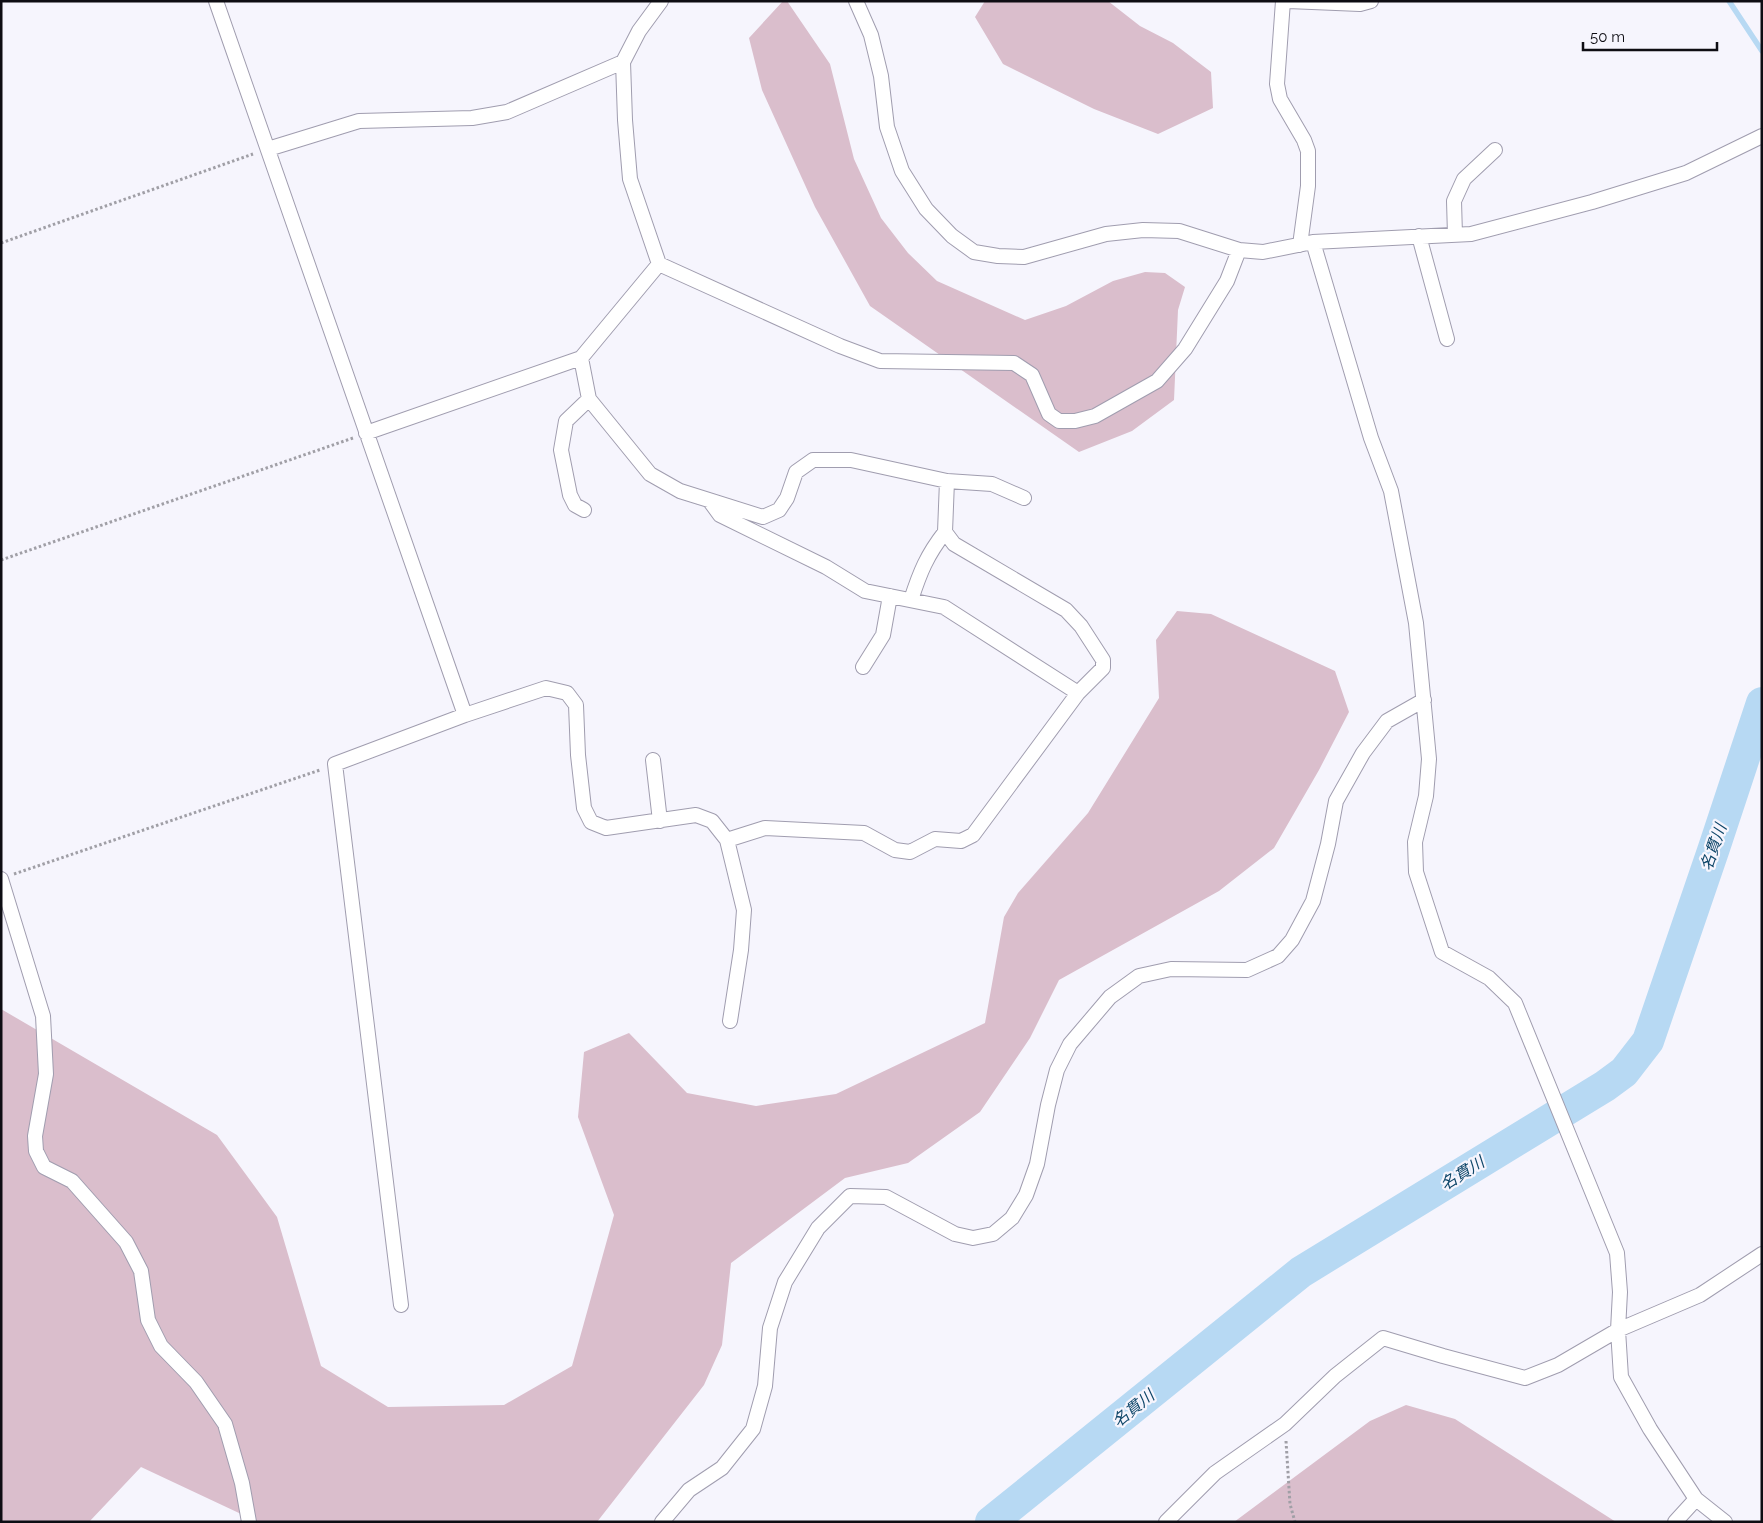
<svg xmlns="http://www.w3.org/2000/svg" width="1763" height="1523" viewBox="0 0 1763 1523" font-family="Raleway,'Noto Sans JP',sans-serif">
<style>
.green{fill:#dabecc}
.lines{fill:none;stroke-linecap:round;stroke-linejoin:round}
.stream{stroke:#b7d9f3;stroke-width:5.5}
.river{stroke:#b7d9f3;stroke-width:32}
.minor-casing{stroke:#a09daf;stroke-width:16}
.path{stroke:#a09fa6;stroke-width:3;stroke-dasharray:2.5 2.5;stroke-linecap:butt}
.minor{stroke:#fff;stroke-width:14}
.labels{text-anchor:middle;stroke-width:4.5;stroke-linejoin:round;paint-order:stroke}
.water-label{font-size:16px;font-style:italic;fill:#0e4669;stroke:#f6f5fd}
</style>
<rect width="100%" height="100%" fill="#f6f5fd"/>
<path class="green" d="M783 1H787L830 64 854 159 881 218 908 253 937 281 1025 320 1066 306 1113 281 1145 272 1165 273 1185 287 1178 310 1174 400 1132 431 1079 452 870 306 815 207 762 90 749 38Z
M985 1H1108L1140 26 1173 43 1211 72 1213 108 1158 134 1094 109 1003 64 975 17Z
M1177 611 1211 614 1335 671 1349 712 1319 770 1274 848 1219 891 1059 980 1030 1038 980 1112 908 1163 845 1178 731 1263 722 1345 704 1385 597 1522H258L141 1467 89 1522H1V1009L217 1135 277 1217 321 1366 388 1407 504 1405 572 1366 614 1215 578 1117 584 1052 629 1033 687 1093 756 1106 836 1094 985 1023 1004 917 1018 893 1088 813 1159 698 1156 640Z
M1406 1405 1455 1419 1616 1522H1234L1370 1421Z"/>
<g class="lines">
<path class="stream" d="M1729 1 1762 51"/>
<path class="river" d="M991 1522 1301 1272 1605 1086 1624 1072 1648 1041 1714 848 1762 703"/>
<defs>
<path id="minor" d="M216 1 465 715
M661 1 639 31 623 62 625 120 630 179 659 264 840 346 880 361 1014 363 1032 375 1049 414 1059 421H1075L1095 416 1157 381 1185 349 1227 281 1239 250
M856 1 871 35 881 76 887 127 902 171 926 209 952 236 974 252 998 256 1024 257 1106 234 1143 230 1179 231 1239 250 1263 252 1313 242 1471 234 1592 202 1686 173 1762 136
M1283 1 1277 84 1280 99 1304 140 1308 151V186L1300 245
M1288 1 1360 4 1371 1
M268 149 359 121 472 118 507 112 623 62
M1455 235 1454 201 1464 179 1495 150
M1419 236 1447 339
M1313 242 1371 438 1391 491 1416 623 1429 759 1426 796 1415 842 1416 872 1442 952 1489 978 1515 1003 1617 1253 1620 1292 1618 1330 1621 1377 1650 1429 1696 1499 1725 1522
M581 358 589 399 650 474 680 491 763 517 779 510 787 498 796 472 813 460H851L947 481 992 484 1024 498
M366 433 581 358 659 264
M709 500 720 515 826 567 865 591 944 607 1078 693 1103 668V660L1081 626 1066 610 954 544 945 532 947 481
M584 510 575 505 570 495 561 450 566 421 589 399
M911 600C920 572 927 555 945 532
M863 667 883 635 890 596
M653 760 660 821
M1 879 43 1016 46 1074 35 1136 36 1151 44 1167 72 1181 126 1242 141 1271 148 1320 161 1346 196 1382 225 1424 242 1483 249 1522
M730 1021 741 950 744 910 727 840 765 828 864 833 895 850 910 852 935 839 961 841 973 835 1078 693
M401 1305 335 764 465 715 546 688 567 693 576 705 578 755 584 808 591 822 606 828 696 815 712 821 727 840
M662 1522 689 1490 722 1468 753 1429 765 1386 770 1328 785 1282 818 1228 850 1196 886 1197 955 1234 973 1238 993 1234 1012 1218 1026 1195 1037 1164 1048 1105 1057 1070 1070 1044 1110 997 1139 976 1171 969 1247 970 1278 956 1292 940 1313 901 1328 844 1336 801 1363 753 1387 721 1424 700
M1166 1522 1215 1473 1285 1424 1335 1376 1383 1338 1443 1356 1525 1378 1558 1365 1618 1330 1700 1295 1762 1254
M1675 1522 1696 1499"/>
</defs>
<use href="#minor" class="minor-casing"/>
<path class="path" d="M1 243 253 154
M1 560 353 438
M14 874 320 770
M1286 1441 1290 1504 1295 1522"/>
<use href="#minor" class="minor"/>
</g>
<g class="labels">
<g class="water-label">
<text transform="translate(1713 847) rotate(-71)" y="6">名貫川</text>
<text transform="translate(1462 1173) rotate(-32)" y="6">名貫川</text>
<text transform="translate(1133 1408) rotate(-39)" y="6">名貫川</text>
</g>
</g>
<rect width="1763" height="1523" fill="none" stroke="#0e0d13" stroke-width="5"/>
<path d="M1583 42v8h134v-8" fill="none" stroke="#0e0d13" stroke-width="2.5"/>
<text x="1590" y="42" font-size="15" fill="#0e0d13" stroke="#f6f5fd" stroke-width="4" paint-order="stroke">50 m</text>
</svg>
